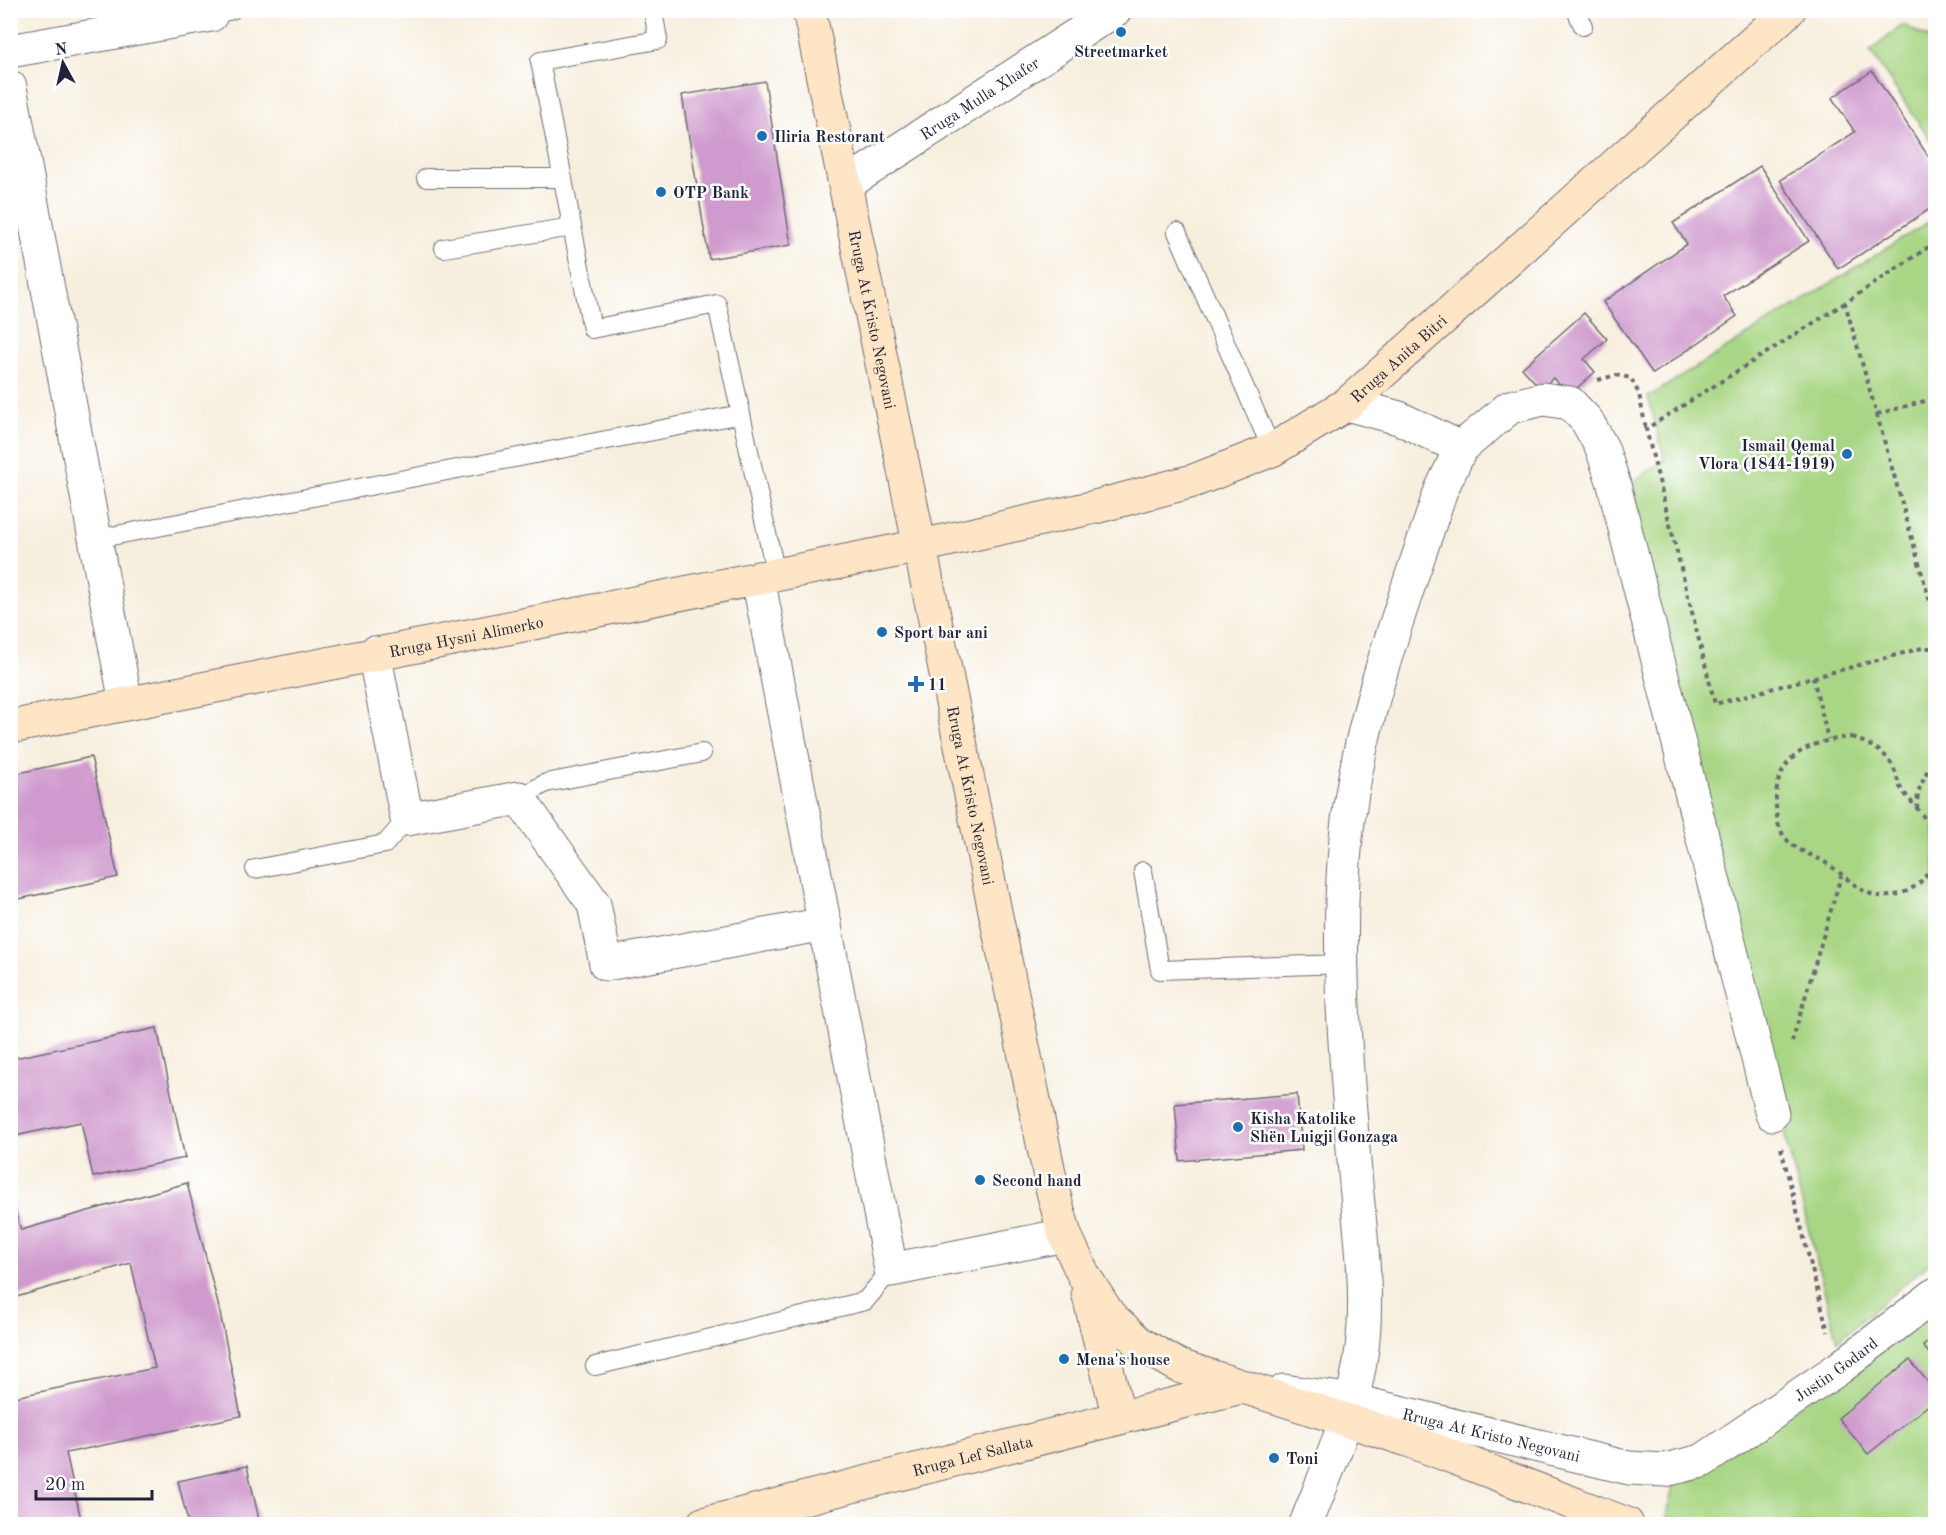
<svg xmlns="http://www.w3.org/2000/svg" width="1946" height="1535" viewBox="0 0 1946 1535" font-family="'Old Standard TT',serif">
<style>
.green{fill:#a8d684;stroke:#657c60;stroke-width:1.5}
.building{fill:#cf9acd}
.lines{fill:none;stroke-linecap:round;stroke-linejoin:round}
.lane-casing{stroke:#6d6a74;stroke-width:20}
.street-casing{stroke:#6d6a74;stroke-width:35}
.secondary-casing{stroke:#6d6a74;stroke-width:35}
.path{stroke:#6d6a74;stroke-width:4;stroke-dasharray:4.5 4.5;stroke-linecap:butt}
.lane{stroke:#fff;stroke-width:18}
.street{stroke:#fff;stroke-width:33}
.secondary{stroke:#fde5c5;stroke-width:33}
.poi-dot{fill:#1f6fb2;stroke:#fff;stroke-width:2}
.labels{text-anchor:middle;stroke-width:5;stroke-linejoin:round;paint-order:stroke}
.poi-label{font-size:16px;font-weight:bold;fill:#22223b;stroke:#fff;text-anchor:start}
.street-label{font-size:16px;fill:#22223b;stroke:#fff}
</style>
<rect width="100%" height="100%" fill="#fff"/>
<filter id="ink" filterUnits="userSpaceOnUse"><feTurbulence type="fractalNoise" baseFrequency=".0167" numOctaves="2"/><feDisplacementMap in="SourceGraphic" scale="12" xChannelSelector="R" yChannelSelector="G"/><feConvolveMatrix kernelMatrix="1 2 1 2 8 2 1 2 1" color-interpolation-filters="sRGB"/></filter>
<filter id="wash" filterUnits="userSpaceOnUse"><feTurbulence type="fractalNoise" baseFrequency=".008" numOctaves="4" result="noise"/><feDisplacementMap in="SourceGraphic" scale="24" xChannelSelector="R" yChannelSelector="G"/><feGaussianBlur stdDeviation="1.35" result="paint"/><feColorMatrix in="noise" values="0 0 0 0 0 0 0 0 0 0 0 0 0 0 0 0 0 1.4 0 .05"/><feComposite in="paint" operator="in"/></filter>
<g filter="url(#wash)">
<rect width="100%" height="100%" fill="#f7efde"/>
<path class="green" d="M1903 25 1935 41V147L1870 51Z
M1935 218V1258L1837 1341 1621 490 1665 460 1648 397Z
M1935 1295V1524H1699L1667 1516 1675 1475Z"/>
<g id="blocks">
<path class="building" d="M1872 71 1936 168V205L1838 269 1780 180 1855 132 1832 98Z
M765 81 791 245 709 259 682 95Z
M1760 166 1809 241 1723 296 1737 316 1653 374 1603 302 1687 244 1673 223Z
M1584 313 1607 339 1584 359 1595 372 1569 395 1553 378 1541 389 1522 368Z
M91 757 118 877 10 901V775Z
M157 1028 185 1158 93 1177 81 1122 10 1137V1059Z
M1297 1094 1302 1150 1180 1161 1175 1104Z
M187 1183 219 1308 241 1416 66 1453 82 1524H15L10 1506V1398L155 1368 131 1263 10 1299V1195L21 1230Z
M1936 1335V1361L1923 1346Z
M1910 1360 1936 1392V1399L1868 1454 1838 1418Z
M247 1466 260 1524H179L188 1522 178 1481Z"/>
</g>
</g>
<g filter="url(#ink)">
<use href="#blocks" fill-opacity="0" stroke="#6d6a74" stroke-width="1.5"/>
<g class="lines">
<defs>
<path id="lane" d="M653 10 658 40 540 61 592 329 717 304 776 575
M1576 10 1583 26
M211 15 232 10
M426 178H563
M1177 232 1272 450
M444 248 572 227
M96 539 741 414
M519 798 546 783 702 753
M255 869 385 844 407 819
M1143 871 1160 970 1343 964
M595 1366 865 1301 891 1270"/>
<g id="street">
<path d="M10 51 211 15 210 10"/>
<path d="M10 87 126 703"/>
<path id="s1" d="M845 185 1115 10"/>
<path d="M1347 404 1399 418 1461 448"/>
<path d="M758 578 891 1270 1065 1235"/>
<path d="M374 653 407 819 519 798 594 904 606 964 825 924"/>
<path id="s2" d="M1284 1391 1354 1401 1629 1468 1665 1470 1702 1461 1838 1369 1936 1294"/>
<path d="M1306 1524C1328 1467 1355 1410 1362 1348 1369 1291 1360 1230 1355 1173 1346 1062 1335 949 1346 838 1358 719 1403 604 1441 490L1461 448 1510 407 1543 399 1570 403 1587 421 1602 448 1613 481 1772 1114"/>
</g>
<g id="secondary">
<path id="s3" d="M809 10 1053 1192 1065 1235 1084 1276 1109 1315 1139 1343 1179 1366 1408 1440 1627 1524"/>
<path id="s4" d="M10 727 921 546 1095 507 1193 481 1272 450 1347 404 1789 10"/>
<path d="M1088 1292 1119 1418"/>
<path id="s5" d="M703 1524 1241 1387"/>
</g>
</defs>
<use href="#lane" class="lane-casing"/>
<use href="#street" class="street-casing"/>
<use href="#secondary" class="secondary-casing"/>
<path class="path" d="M1936 242 1845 303 1936 623
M1845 303 1646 429 1715 704 1922 648H1936
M1598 380 1616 375 1631 378 1639 394 1646 429
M1877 414 1936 398
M1813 677 1828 739
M1852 737C1868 744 1884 750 1892 765 1896 772 1897 780 1900 787 1907 798 1918 808 1925 819 1944 847 1933 882 1902 893 1867 906 1852 879 1826 863 1811 853 1792 851 1782 833 1777 824 1776 812 1776 802 1775 755 1812 740 1852 737Z
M1917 809 1918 792 1936 751
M1792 1042 1841 876
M1781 1148 1828 1332"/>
<use href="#lane" class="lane"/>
<use href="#street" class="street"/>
<use href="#secondary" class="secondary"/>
</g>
</g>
<g class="poi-dot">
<circle cx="1121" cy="32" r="6"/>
<circle cx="762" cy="136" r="6"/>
<circle cx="661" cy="192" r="6"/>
<circle cx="1847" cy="454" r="6"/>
<circle cx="882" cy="632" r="6"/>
<path d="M913 675h6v6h6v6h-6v6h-6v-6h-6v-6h6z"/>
<circle cx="1238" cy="1127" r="6"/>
<circle cx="980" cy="1180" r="6"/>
<circle cx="1064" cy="1359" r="6"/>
<circle cx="1274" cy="1458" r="6"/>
</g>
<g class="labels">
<g class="poi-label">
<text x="1121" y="57" text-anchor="middle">Streetmarket</text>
<text x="774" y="142">Iliria Restorant</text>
<text x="673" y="198">OTP Bank</text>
<text x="1835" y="451" text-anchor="end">Ismail Qemal<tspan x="1835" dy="18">Vlora (1844-1919)</tspan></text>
<text x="894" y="638">Sport bar ani</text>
<text x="928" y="690">11</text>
<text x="1250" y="1124">Kisha Katolike<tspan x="1250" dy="18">Shën Luigji Gonzaga</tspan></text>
<text x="992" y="1186">Second hand</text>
<text x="1076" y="1365">Mena's house</text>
<text x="1286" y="1464">Toni</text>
</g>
<g class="street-label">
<text dy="6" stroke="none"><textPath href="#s1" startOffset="160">Rruga Mulla Xhafer</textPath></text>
<text dy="6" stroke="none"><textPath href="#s3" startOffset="316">Rruga At Kristo Negovani</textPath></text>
<text dy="6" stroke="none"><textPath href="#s4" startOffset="1450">Rruga Anita Bitri</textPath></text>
<text dy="6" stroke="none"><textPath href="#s4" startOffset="465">Rruga Hysni Alimerko</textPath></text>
<text dy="6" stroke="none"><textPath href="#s3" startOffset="802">Rruga At Kristo Negovani</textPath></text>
<text dy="6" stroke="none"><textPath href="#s2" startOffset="590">Justin Godard</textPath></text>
<text dy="6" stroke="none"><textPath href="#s2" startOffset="212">Rruga At Kristo Negovani</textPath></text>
<text dy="6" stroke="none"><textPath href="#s5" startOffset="278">Rruga Lef Sallata</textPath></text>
</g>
</g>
<rect width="1946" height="1535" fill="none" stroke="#fff" stroke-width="36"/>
<g transform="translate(63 63) rotate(352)" stroke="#ffffff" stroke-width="4.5" paint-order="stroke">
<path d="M0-4.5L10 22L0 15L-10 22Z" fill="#22223b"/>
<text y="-9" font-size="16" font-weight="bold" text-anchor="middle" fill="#22223b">N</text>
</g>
<path d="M36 1490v9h116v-9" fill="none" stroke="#22223b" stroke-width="3"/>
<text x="45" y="1490" font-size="18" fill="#22223b" stroke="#ffffff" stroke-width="4.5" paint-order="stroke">20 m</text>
</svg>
